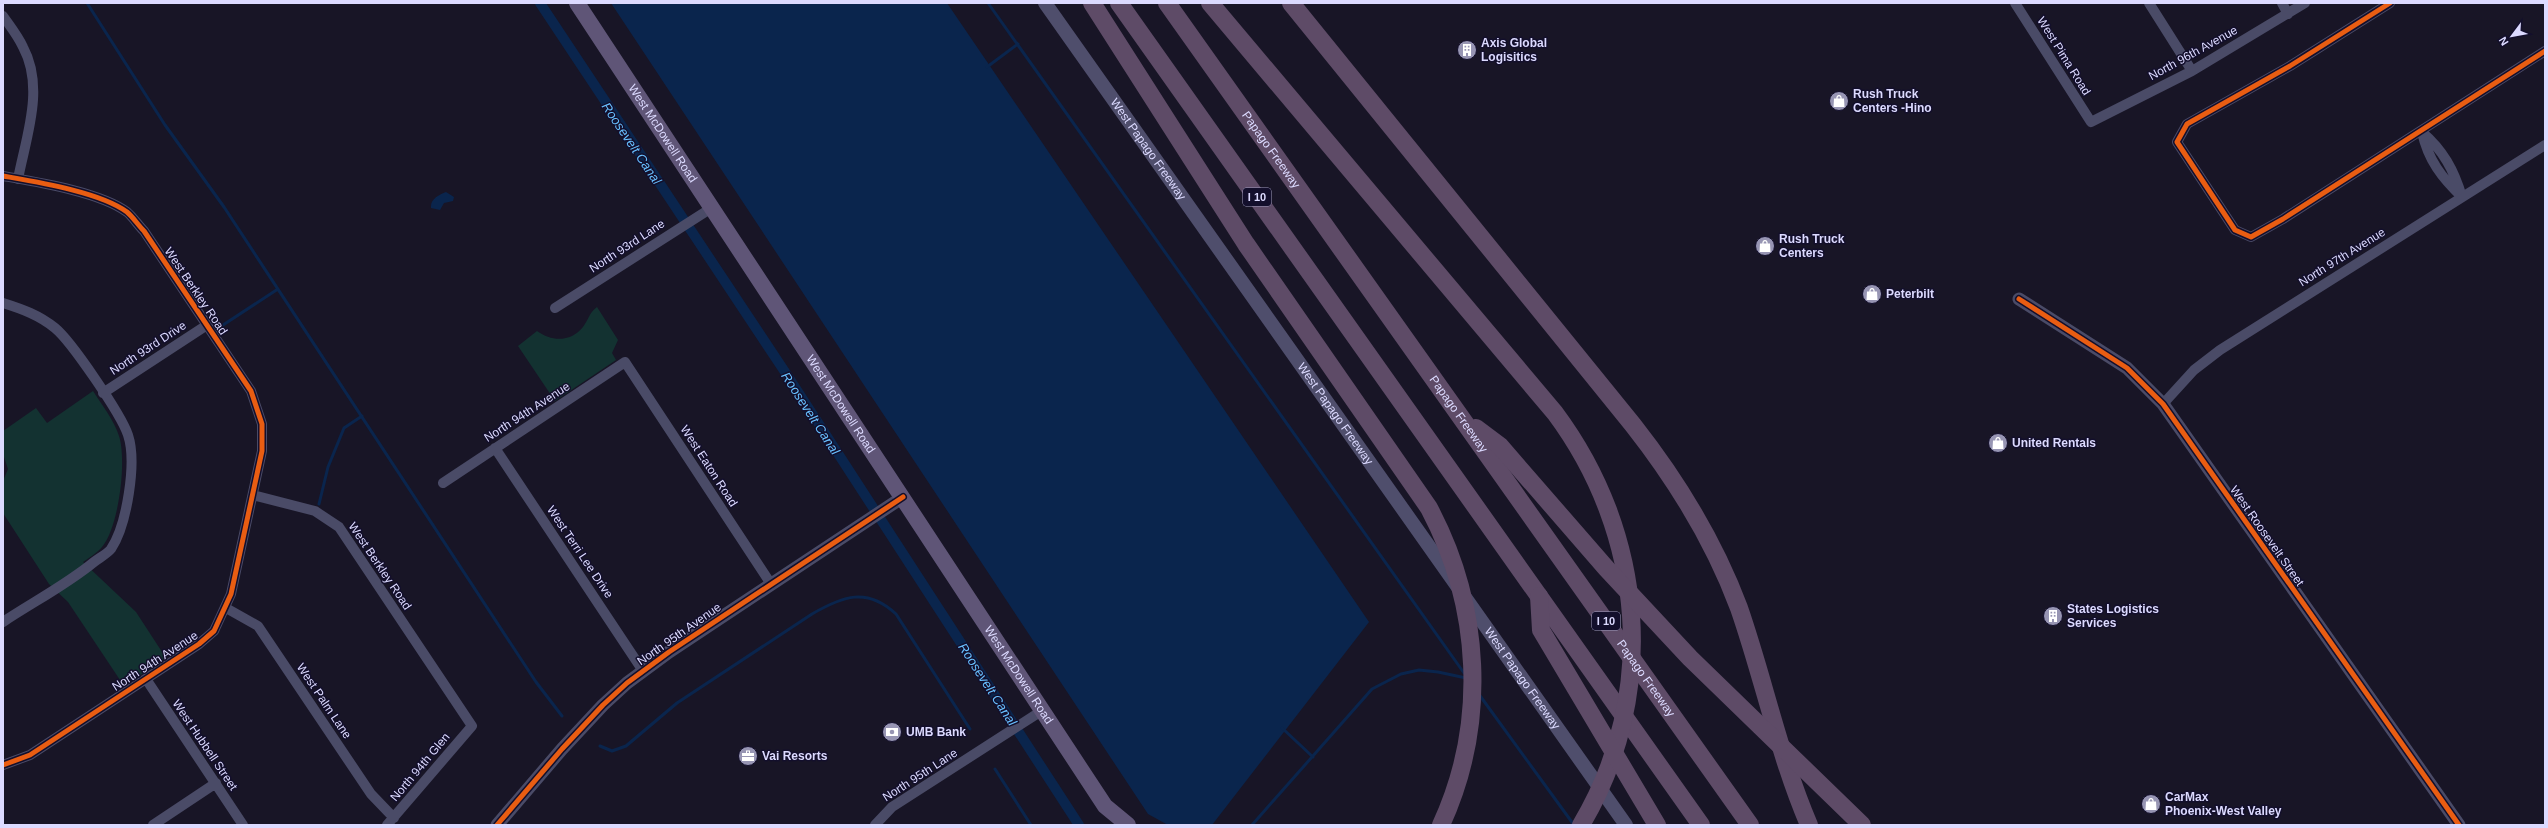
<svg xmlns="http://www.w3.org/2000/svg" width="2548" height="828" viewBox="0 0 2548 828" font-family="Helvetica,sans-serif">
<style>
.green{fill:#133231}
.water{fill:#0a254d}
.lines{fill:none;stroke-linecap:round;stroke-linejoin:round}
.stream{stroke:#0a254d;stroke-width:3}
.canal{stroke:#0a254d;stroke-width:10}
.minor{stroke:#4a4b67;stroke-width:10}
.tertiary{stroke:#4a4b67;stroke-width:13}
.secondary{stroke:#4f4e6c;stroke-width:14}
.primary{stroke:#5f5577;stroke-width:16}
.motorway{stroke:#5e4b67;stroke-width:18}
.cycleway-casing{stroke:#130f2c;stroke-width:8}
.cycleway{stroke:#e95d12;stroke-width:5}
.labels{text-anchor:middle;stroke-width:3;stroke-linejoin:round;paint-order:stroke}
.shield{fill:#130f2c;stroke:#a09dc0;stroke-width:1}
.shield-label{font-size:11px;font-weight:bold;fill:#dcdaff}
.poi-label{font-size:12px;font-weight:bold;fill:#dcdaff;stroke:#130f2c;text-anchor:start}
.street-label{font-size:12px;fill:#dcdaff;stroke:#130f2c}
.water-label{font-size:13px;font-style:italic;fill:#68c0ff;stroke:#130f2c}
</style>
<rect width="100%" height="100%" fill="#181526"/>
<path class="green" d="M597 307 618 340 612 353 616 360 555 401 518 346 537 331C552 342 571 342 583 327 589 319 589 313 597 307Z
M93 391C102 405 114 420 119 436 127 460 119 527 102 547 97 553 89 558 83 562L136 612 166 658 124 686 68 602 49 584 3 513V481L8 469 3 454V431L36 408 47 423Z"/>
<path class="water" d="M611 3H947L1369 622 1212 825H1168L1148 814Z
M446 192 454 197 453 201 444 203 440 210 431 208C430 199 439 195 446 192Z"/>
<g class="lines">
<path class="stream" d="M87 3 165 125 224 207 536 682 562 716
M988 3 1464 673
M987 67 1018 44
M220 327 278 289
M319 504 328 467 344 428 362 416
M1478 693 1574 825
M1282 728 1313 757
M600 746 612 751 626 746 677 703 812 614C843 596 867 587 896 614L970 729
M995 769 1031 825
M1252 825 1372 689 1401 674 1419 670 1438 672 1466 678"/>
<path class="canal" d="M540 3 789 378 1079 825"/>
<path class="minor" d="M2015 3 2091 122 2192 71 2305 3
M2149 3 2192 71
M2282 3 2288 14
M2390 3 2290 66 2187 124 2177 142 2235 230 2251 237 2283 219 2545 51
M3 16C10 26 18 36 23 47 45 88 26 137 18 179
M2422 132C2428 160 2442 178 2462 197
M2422 132C2443 150 2454 170 2462 197
M3 176C37 182 100 192 127 212 133 217 138 225 144 231L251 391 262 424V451L231 594 214 631 199 644 30 755 3 765
M3 303C22 309 39 315 55 328 71 341 121 414 128 435 137 462 127 525 111 549 107 554 99 558 94 562 66 585 33 602 3 622
M555 308 713 207
M103 393 207 325
M2163 404 2194 370 2220 350 2545 145
M495 448 643 671
M443 483 625 362 771 584
M253 495 315 511 339 527 472 726 387 825
M226 608 258 626 371 794 394 818
M146 679 243 825
M153 825 216 783
M875 825 892 807 1043 710"/>
<path class="tertiary" d="M2019 299 2127 368 2163 404 2459 825
M497 825 562 749 603 705 627 683 669 652 903 497"/>
<path class="secondary" id="s1" d="M1045 3 1626 825"/>
<path class="primary" id="s2" d="M577 3 1105 806 1128 825"/>
<g class="motorway">
<path d="M1092 3 1246 244 1429 508C1481 606 1488 723 1441 825"/>
<path d="M1119 3 1701 825"/>
<path id="s3" d="M1167 3 1750 825"/>
<path d="M1210 3 1555 413C1645 534 1659 694 1581 825"/>
<path d="M1291 3 1633 425C1677 481 1714 541 1739 608 1764 680 1779 755 1809 825"/>
<path d="M1476 428 1500 446 1606 568 1690 658 1862 825"/>
<path d="M1539 596 1541 630 1657 825"/>
</g>
<defs>
<path id="cycleway" d="M2390 3 2290 66 2187 124 2177 142 2235 230 2251 237 2283 219 2545 51
M3 176C37 182 100 192 127 212 133 217 138 225 144 231L251 391 262 424V451L231 594 214 631 199 644 30 755 3 765
M2019 299 2127 368 2163 404 2459 825
M497 825 562 749 603 705 627 683 669 652 903 497"/>
</defs>
<use href="#cycleway" class="cycleway-casing"/>
<use href="#cycleway" class="cycleway"/>
</g>
<defs>
<symbol id="building-disc" viewBox="-11 -11 22 22"><circle r="9.5" fill="#9795b3" stroke="#130f2c"/><path d="M-4-6H4V6H1V3H-1V6H-4ZM-2.5-4.3h1.7v1.8h-1.7ZM.8-4.3h1.7v1.8H.8ZM-2.5-1h1.7V.8h-1.7ZM.8-1h1.7V.8H.8Z" fill="#fff"/></symbol>
<symbol id="shop-disc" viewBox="-11 -11 22 22"><circle r="9.5" fill="#9795b3" stroke="#130f2c"/><path d="M-5-2.5h2.3a2.7 3.5 0 0 1 5.4 0H5L5.5 6h-11ZM-1.5-2.5h3a1.5 2.3 0 0 0-3 0Z" fill="#fff"/></symbol>
<symbol id="bank-disc" viewBox="-11 -11 22 22"><circle r="9.5" fill="#9795b3" stroke="#130f2c"/><path d="M-6-4H6V4H-6ZM0-2.3a2.3 2.3 0 1 0 0 4.6a2.3 2.3 0 1 0 0-4.6Z" fill="#fff"/></symbol>
<symbol id="office-disc" viewBox="-11 -11 22 22"><circle r="9.5" fill="#9795b3" stroke="#130f2c"/><path d="M-6-3h4V-5.5h4V-3h4V5H-6ZM-1-4.5V-3h2v-1.5ZM-6 0V1H6V0Z" fill="#fff"/></symbol>
</defs>
<g fill-rule="evenodd">
<use href="#building-disc" x="1456" y="39" width="22" height="22"/>
<use href="#shop-disc" x="1828" y="90" width="22" height="22"/>
<use href="#shop-disc" x="1754" y="235" width="22" height="22"/>
<use href="#shop-disc" x="1861" y="283" width="22" height="22"/>
<use href="#shop-disc" x="1987" y="432" width="22" height="22"/>
<use href="#building-disc" x="2042" y="605" width="22" height="22"/>
<use href="#bank-disc" x="881" y="721" width="22" height="22"/>
<use href="#office-disc" x="737" y="745" width="22" height="22"/>
<use href="#shop-disc" x="2140" y="793" width="22" height="22"/>
</g>
<g class="labels">
<g class="shield">
<rect x="1243" y="188" width="28" height="18" rx="3"/>
<rect x="1592" y="612" width="28" height="18" rx="3"/>
</g>
<g class="shield-label">
<text x="1257" y="201">I 10</text>
<text x="1606" y="625">I 10</text>
</g>
<g class="poi-label">
<text x="1481" y="47">Axis Global<tspan x="1481" dy="14">Logisitics</tspan></text>
<text x="1853" y="98">Rush Truck<tspan x="1853" dy="14">Centers -Hino</tspan></text>
<text x="1779" y="243">Rush Truck<tspan x="1779" dy="14">Centers</tspan></text>
<text x="1886" y="298">Peterbilt</text>
<text x="2012" y="447">United Rentals</text>
<text x="2067" y="613">States Logistics<tspan x="2067" dy="14">Services</tspan></text>
<text x="906" y="736">UMB Bank</text>
<text x="762" y="760">Vai Resorts</text>
<text x="2165" y="801">CarMax<tspan x="2165" dy="14">Phoenix-West Valley</tspan></text>
</g>
<g class="street-label">
<text transform="translate(2193 53) rotate(-29)" y="4">North 96th Avenue</text>
<text transform="translate(2064 56) rotate(58)" y="4">West Pima Road</text>
<text dy="4" stroke="none"><textPath href="#s2" startOffset="156">West McDowell Road</textPath></text>
<text dy="4" stroke="none"><textPath href="#s1" startOffset="179">West Papago Freeway</textPath></text>
<text dy="4" stroke="none"><textPath href="#s3" startOffset="180">Papago Freeway</textPath></text>
<text transform="translate(627 246) rotate(-33)" y="4">North 93rd Lane</text>
<text transform="translate(2342 257) rotate(-32)" y="4">North 97th Avenue</text>
<text transform="translate(196 291) rotate(56)" y="4">West Berkley Road</text>
<text transform="translate(148 348) rotate(-33)" y="4">North 93rd Drive</text>
<text dy="4" stroke="none"><textPath href="#s2" startOffset="480">West McDowell Road</textPath></text>
<text transform="translate(527 412) rotate(-33)" y="4">North 94th Avenue</text>
<text dy="4" stroke="none"><textPath href="#s1" startOffset="503">West Papago Freeway</textPath></text>
<text dy="4" stroke="none"><textPath href="#s3" startOffset="504">Papago Freeway</textPath></text>
<text transform="translate(709 466) rotate(57)" y="4">West Eaton Road</text>
<text transform="translate(2267 536) rotate(55)" y="4">West Roosevelt Street</text>
<text transform="translate(580 552) rotate(56)" y="4">West Terri Lee Drive</text>
<text transform="translate(380 566) rotate(56)" y="4">West Berkley Road</text>
<text transform="translate(679 634) rotate(-35)" y="4">North 95th Avenue</text>
<text transform="translate(155 661) rotate(-33)" y="4">North 94th Avenue</text>
<text dy="4" stroke="none"><textPath href="#s2" startOffset="804">West McDowell Road</textPath></text>
<text dy="4" stroke="none"><textPath href="#s1" startOffset="827">West Papago Freeway</textPath></text>
<text dy="4" stroke="none"><textPath href="#s3" startOffset="828">Papago Freeway</textPath></text>
<text transform="translate(324 701) rotate(56)" y="4">West Palm Lane</text>
<text transform="translate(205 745) rotate(56)" y="4">West Hubbell Street</text>
<text transform="translate(420 767) rotate(-50)" y="4">North 94th Glen</text>
<text transform="translate(920 775) rotate(-33)" y="4">North 95th Lane</text>
</g>
<g class="water-label">
<text transform="translate(632 143) rotate(56)" y="5">Roosevelt Canal</text>
<text transform="translate(811 413) rotate(57)" y="5">Roosevelt Canal</text>
<text transform="translate(988 684) rotate(57)" y="5">Roosevelt Canal</text>
</g>
</g>
<rect width="2548" height="828" fill="none" stroke="#dcdaff" stroke-width="8"/>
<g transform="translate(2512 36) rotate(238)" stroke="#130f2c" stroke-width="3" paint-order="stroke">
<path d="M0-3L7 15L0 10L-7 15Z" fill="#dcdaff"/>
<text y="-6" font-size="11" font-weight="bold" text-anchor="middle" fill="#dcdaff">N</text>
</g>
</svg>
